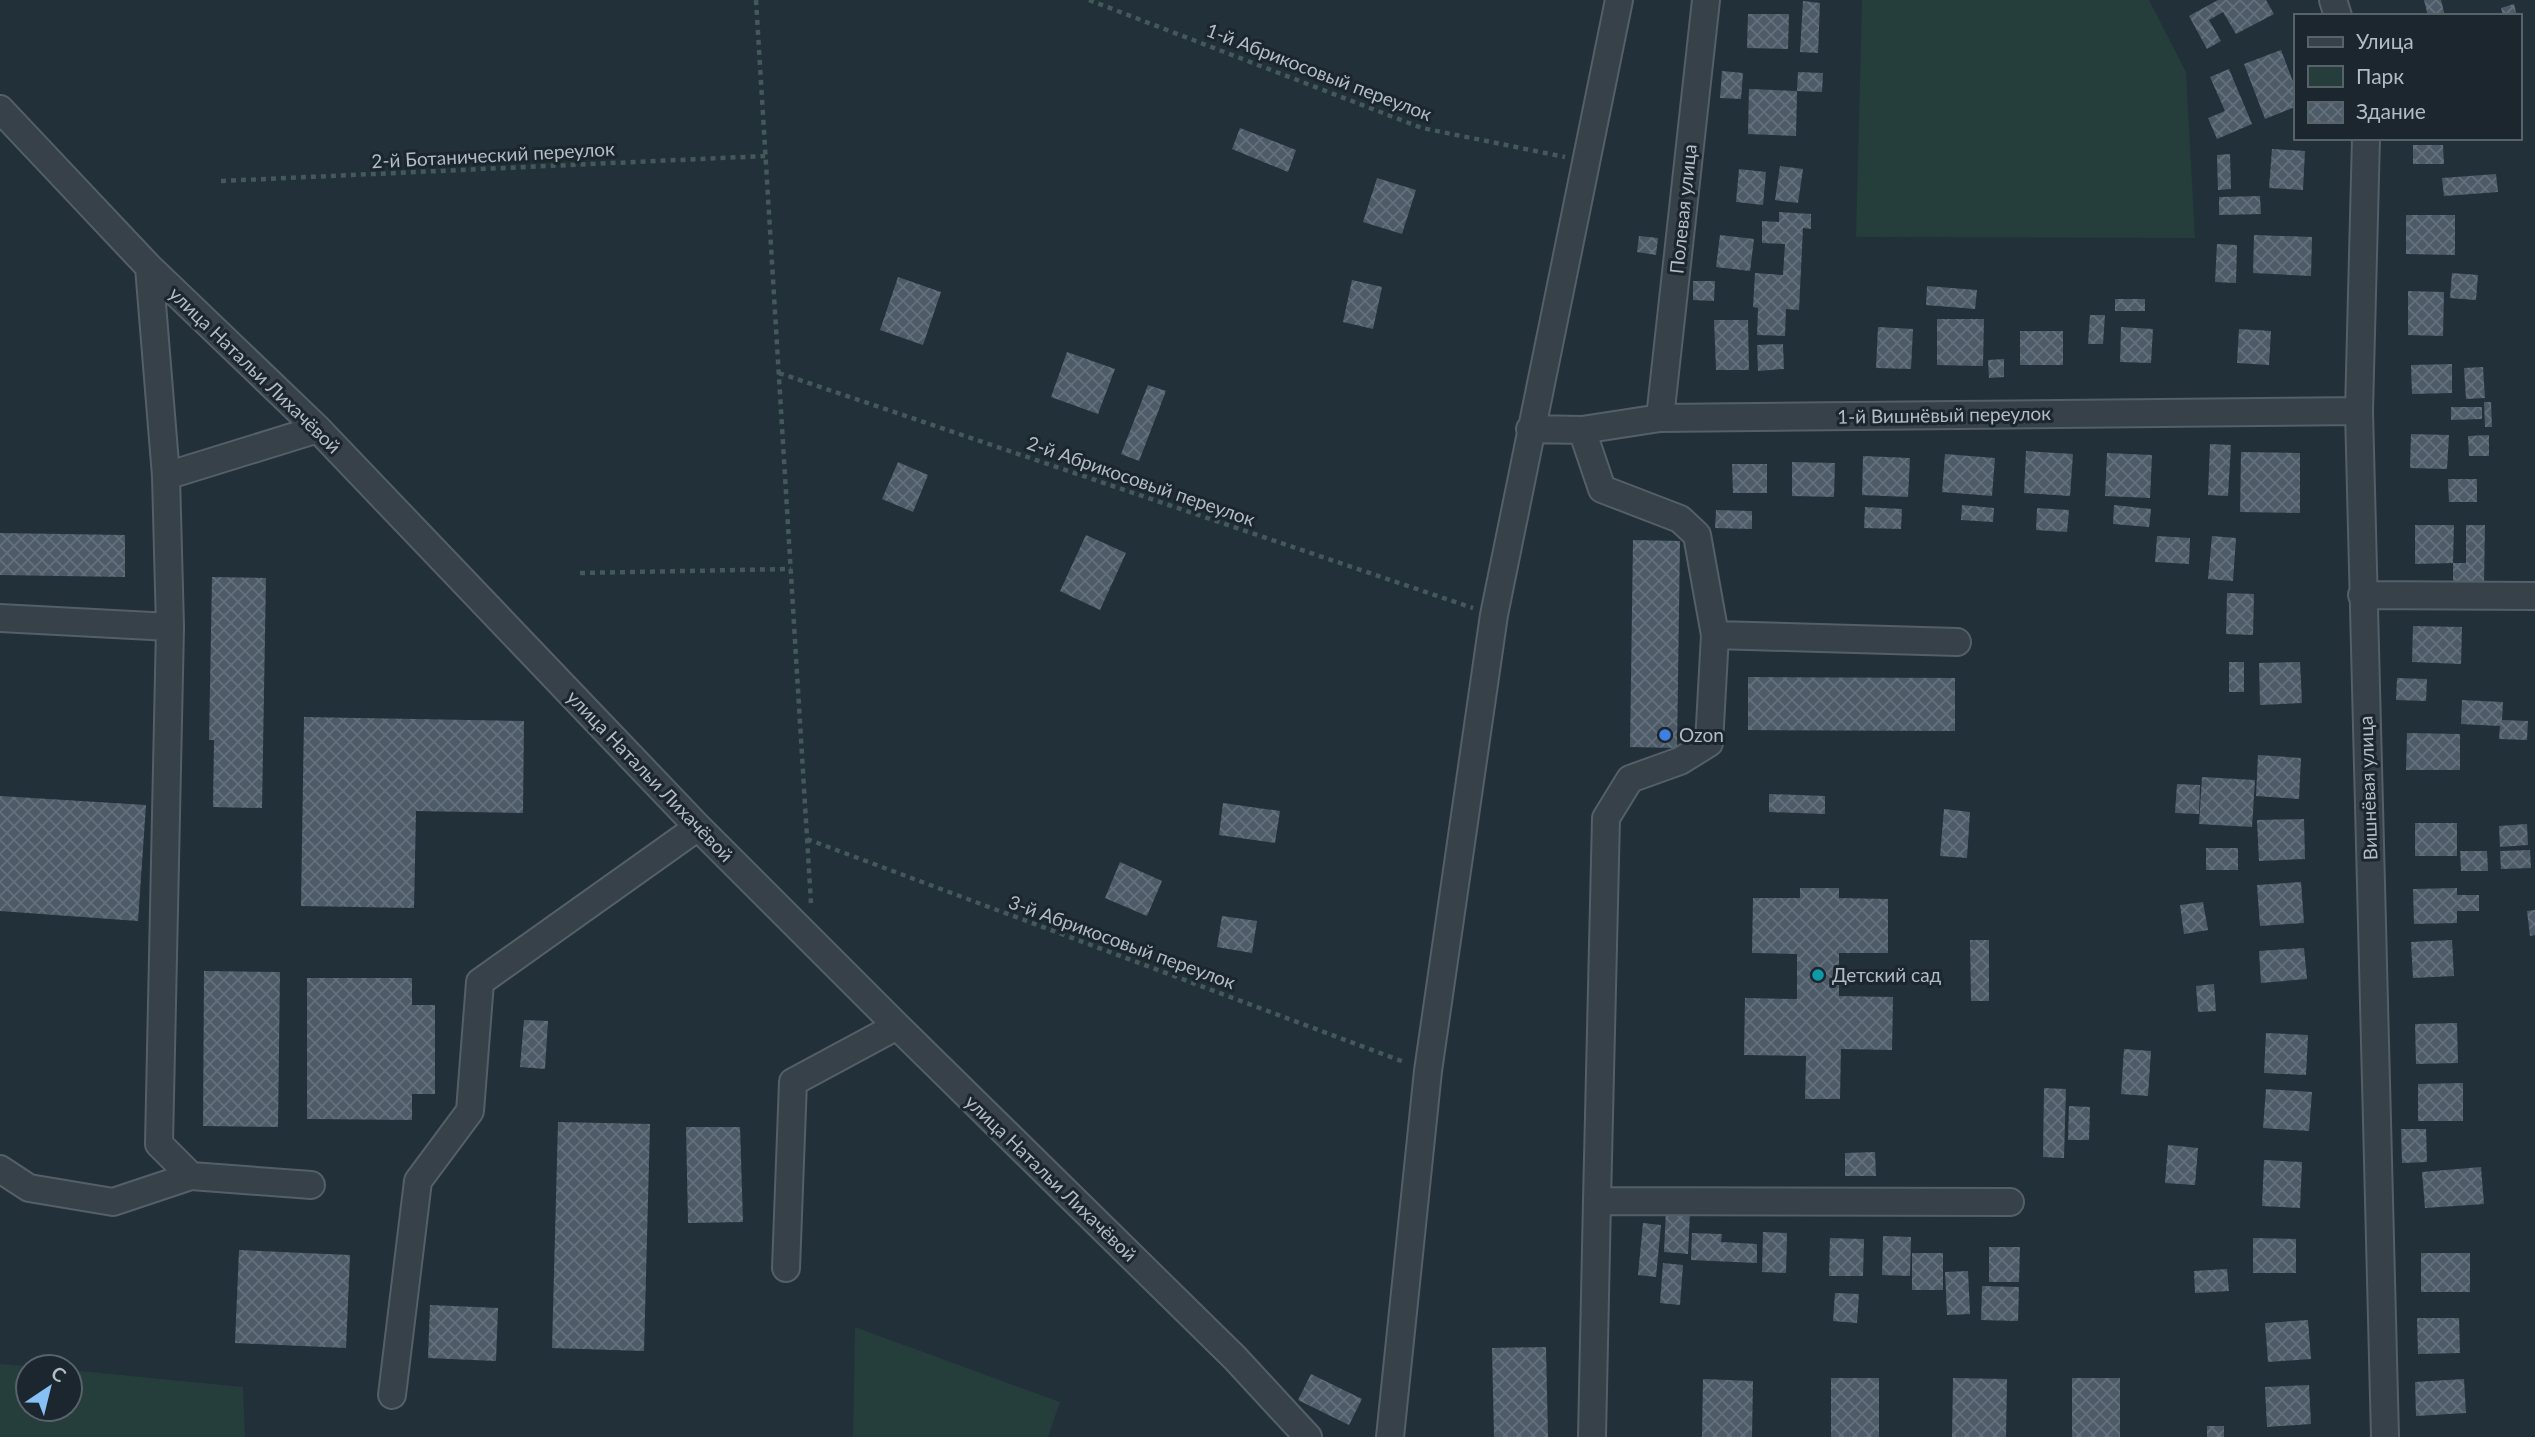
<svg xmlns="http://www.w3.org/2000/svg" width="2535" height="1437" viewBox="0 0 2535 1437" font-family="Lato,sans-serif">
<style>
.green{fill:#253d3b}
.building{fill:url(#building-cross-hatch)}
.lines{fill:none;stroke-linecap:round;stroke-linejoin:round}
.minor-casing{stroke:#545f68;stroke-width:30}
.path{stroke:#445959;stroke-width:4.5;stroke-dasharray:5 5;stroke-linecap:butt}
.minor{stroke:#36414a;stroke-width:26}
.shop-dot{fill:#3f7fe0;stroke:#1b262f;stroke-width:2.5}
.culture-dot{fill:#0f9aa8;stroke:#1b262f;stroke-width:2.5}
.labels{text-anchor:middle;stroke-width:6;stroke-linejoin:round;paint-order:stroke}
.street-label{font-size:19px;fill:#b1bcc6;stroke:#1b262f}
.poi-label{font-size:19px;fill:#b1bcc6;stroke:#1b262f;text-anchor:start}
</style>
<defs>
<pattern id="building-cross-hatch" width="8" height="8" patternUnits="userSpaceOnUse" patternTransform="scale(1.75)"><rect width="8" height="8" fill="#4d5b68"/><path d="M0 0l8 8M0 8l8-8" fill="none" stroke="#64717c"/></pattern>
</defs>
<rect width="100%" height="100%" fill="#22303a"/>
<path class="green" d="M1862 0H2149L2186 72 2195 238 1856 237Z
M855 1327 1060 1402 1048 1437H853Z
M0 1364 35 1367H28V1409H70V1370L243 1387 245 1437H0Z"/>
<path class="building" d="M2218 0H2266L2274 14 2236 34 2223 12 2209 20 2221 41 2207 49 2189 16Z
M2424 0H2441L2445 16H2428Z
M1803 1 1820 3 1818 53 1800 52Z
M2514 4 2517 16H2503L2501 8Z
M1748 14H1789L1788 49 1747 48Z
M2281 50 2295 87V107L2265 119 2244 64Z
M2229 69 2252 124 2217 139 2208 118 2225 111 2210 77Z
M1722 71 1743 73 1741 99 1720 98Z
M1798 72 1823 73 1822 92 1797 91Z
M1749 89 1797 91 1796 136 1748 134Z
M1240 128 1296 150 1288 172 1232 149Z
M2413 145H2443L2444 164H2413Z
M2272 149 2305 151 2303 190 2269 188Z
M2230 154 2231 189 2218 190 2217 155Z
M1780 166 1803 169 1798 203 1775 200Z
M1739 169 1766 172 1763 205 1736 202Z
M2496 174 2498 192 2444 196 2442 178Z
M1377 178 1416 190 1402 234 1363 222Z
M2260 196 2261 214 2219 215V197Z
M1779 212 1811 214V229L1803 228 1799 310 1786 309 1785 336 1757 335 1758 308 1753 307 1755 273 1783 275 1785 244 1762 243V221L1779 222Z
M2406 215H2455V255L2406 254Z
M1720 235 1754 239 1750 271 1716 267Z
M2254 235 2312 237 2311 276 2253 273Z
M1639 236 1658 238 1656 255 1637 252Z
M2217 244 2237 245 2236 283 2215 282Z
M2452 273 2478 275 2476 300 2450 298Z
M898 277 941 292 923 345 880 330Z
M1352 280 1382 287 1373 329 1343 322Z
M1693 281H1715L1714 301 1693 300Z
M1927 286 1977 290 1975 309 1926 305Z
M2408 291 2444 292 2443 336 2408 335Z
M2115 299H2145V311H2115Z
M2090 315H2105L2103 344H2088Z
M1937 319H1984L1983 366 1937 365Z
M1714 320H1748L1749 370H1716Z
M1878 327 1913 329 1911 369 1876 368Z
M2121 327 2153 329 2151 363 2120 362Z
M2239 329 2271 331 2269 365 2237 363Z
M2020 331H2063V365H2020Z
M1783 344 1784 369 1758 371 1757 345Z
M1067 352 1115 369 1098 414 1051 397Z
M2004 359V377L1989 378 1988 360Z
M2452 364V393L2412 394 2411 365Z
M2483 367 2485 398 2466 399 2464 368Z
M1148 385 1166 391 1139 461 1121 454Z
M2484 402H2491L2492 427H2485Z
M2451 407H2482V419L2451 420Z
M2411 434 2449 435 2447 469 2410 468Z
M2489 435V456H2469L2468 436Z
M2210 444 2231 445 2228 496 2208 495Z
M2026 451 2073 454 2070 496 2024 493Z
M2241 452 2300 453V513L2240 512Z
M2107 453 2152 455 2150 498 2105 496Z
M1945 454 1995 458 1992 496 1942 492Z
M1863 456 1910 458 1908 497 1862 495Z
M898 462 928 475 913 512 882 499Z
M1792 462 1835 463 1834 497 1792 496Z
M1732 464H1767V493H1733Z
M2448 479H2477V502H2449Z
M1962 505 1994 508 1993 522 1961 520Z
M2114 505 2151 509 2149 527 2113 524Z
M1865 507 1902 509 1901 529 1864 528Z
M2037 508 2069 510 2067 532 2036 530Z
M1716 510 1752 511V529L1715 528Z
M2415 525H2454L2453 563H2466V525H2485L2484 585H2453V563L2415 564Z
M0 533 125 535V577L0 575Z
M1086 535 1126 553 1100 610 1060 591Z
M2157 536 2190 538 2189 564 2155 562Z
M2212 536 2236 538 2233 581 2208 579Z
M1633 540 1680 541 1677 748 1630 747Z
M212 577 266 578 262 808 213 807 214 740H209Z
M2227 593 2254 594 2253 635 2226 634Z
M2413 626 2462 627 2461 664 2412 662Z
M2229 662H2244V692H2229Z
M2300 662 2302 703 2260 705 2259 663Z
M1748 677 1955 678V731L1748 730Z
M2397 678 2427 679 2426 701 2396 700Z
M2462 700 2503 702 2502 720 2528 721 2527 740 2499 739 2500 726 2461 724Z
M304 717 524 721 523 813 416 811 414 908 301 906Z
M2407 733 2460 734V770H2406Z
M2258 755 2301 758 2299 799 2256 796Z
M2202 777 2255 780 2252 827 2199 824Z
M2177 784 2200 785 2199 814 2175 813Z
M1769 794 1825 796V814L1769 812Z
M0 796 146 805 138 921 0 911Z
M1223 803 1280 811 1275 843 1219 835Z
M1944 809 1970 812 1967 858 1940 856Z
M2304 819 2305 859 2259 861 2257 820Z
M2415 823H2457V856H2415Z
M2527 824 2528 845 2500 847 2499 826Z
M2206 848H2238V870H2206Z
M2530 850 2531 868 2501 869 2500 851Z
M2460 851H2487L2488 871H2461Z
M1120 862 1162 881 1147 916 1105 898Z
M2301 882 2304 923 2260 926 2257 885Z
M1800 888H1839V898L1888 899V953H1839V996L1893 997 1892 1050 1841 1049 1840 1099H1805L1806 1056 1744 1055 1745 998 1797 999V954L1752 953 1753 898H1800Z
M2457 888V895H2479V911H2457V923L2414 924 2413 889Z
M2203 902 2208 930 2184 934 2180 905Z
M2535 910V935L2530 936 2527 911Z
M1222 916 1257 921 1252 953 1217 947Z
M1970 940H1989V1001H1971Z
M2452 940 2454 976 2413 978 2411 942Z
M2304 948 2307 979 2261 983 2259 951Z
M204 971 280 972 278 1127 203 1126Z
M307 978H412V1005H435V1094H412V1120L307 1119Z
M2214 984 2216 1011 2198 1012 2196 986Z
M524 1020 548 1021 545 1069 520 1067Z
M2457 1023 2458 1063 2416 1064 2415 1024Z
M2266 1033 2308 1035 2306 1075 2264 1073Z
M2124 1049 2151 1051 2148 1096 2121 1094Z
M2463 1083V1121H2418V1084Z
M2044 1088 2066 1089 2064 1158 2043 1157Z
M2266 1089 2312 1092 2309 1131 2263 1128Z
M2069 1106 2090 1107 2089 1140H2068Z
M558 1122 650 1124 644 1351 552 1348Z
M686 1127H740L743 1222 688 1223Z
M2401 1129H2426L2427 1162 2402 1163Z
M2168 1145 2198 1148 2195 1185 2165 1183Z
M1875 1152 1876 1176H1845V1153Z
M2264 1160 2302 1162 2300 1208 2262 1206Z
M2481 1167 2484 1204 2425 1208 2422 1172Z
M1666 1209 1690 1211 1688 1254 1664 1252Z
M1643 1223 1661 1225 1656 1277 1638 1275Z
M1763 1232 1787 1233 1786 1273 1762 1272Z
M1692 1233 1722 1234 1721 1242 1757 1244V1263L1691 1260Z
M1883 1236 1911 1237 1910 1276 1882 1275Z
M1830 1238 1864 1239 1863 1276H1829Z
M2253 1238 2296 1239V1273H2253Z
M1989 1247H2020L2019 1282H1989Z
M239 1250 350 1255 346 1348 235 1343Z
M1912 1253H1943V1290H1912Z
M2421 1253H2470V1292H2421Z
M1663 1263 1683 1265 1680 1305 1660 1303Z
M2227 1269 2229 1291 2195 1293 2194 1271Z
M1968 1271 1970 1314 1947 1315 1945 1272Z
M1982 1286 2019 1287 2018 1321 1981 1320Z
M1835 1293 1859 1294 1857 1323 1833 1321Z
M430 1305 498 1308 496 1361 428 1358Z
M2417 1318H2459L2460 1353 2418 1354Z
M2308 1320 2311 1359 2268 1362 2265 1323Z
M1546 1347 1548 1437H1494L1492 1348Z
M1311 1374 1362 1399 1349 1425 1298 1400Z
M1831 1378H1879V1437H1831Z
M1953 1378 2007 1379 2006 1437H1952Z
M2072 1378H2120V1437H2072Z
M1703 1379 1753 1381 1752 1437H1702Z
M2464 1379 2466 1413 2416 1416 2415 1382Z
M2309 1385 2311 1424 2267 1427 2265 1387Z
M2207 1426H2224V1437H2207Z"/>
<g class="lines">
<defs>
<path id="minor" d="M2333 0 2338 16
M0 109 149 267 318 429 698 827 897 1026 1235 1358 1308 1437
M2366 138 2359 411 2385 1437
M149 267 166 476
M1660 418 1706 0
M1530 429 1582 430 1660 418 2359 411
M1582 430 1602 489 1680 519 1697 535 1715 635
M2362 595 2535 596
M0 618 170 627
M0 1169 29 1188 113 1202 191 1176
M311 1185 191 1176 159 1144 170 627 166 476 318 429
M1597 1201 1606 818 1630 779 1680 761 1709 743 1715 635 1957 642
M786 1268 793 1082 897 1026
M392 1395 418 1181 470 1111 480 982 698 827
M1390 1437 1428 1071 1494 615 1619 0
M1592 1437 1597 1201 2010 1202"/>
</defs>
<use href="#minor" class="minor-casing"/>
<path class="path" d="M756 0 811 903
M1089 0 1422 128 1565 157
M221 181 765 156
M779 373 1473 608
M580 573 791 569
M807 839 1404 1062"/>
<use href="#minor" class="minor"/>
</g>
<circle class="shop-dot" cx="1665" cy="735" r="7"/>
<circle class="culture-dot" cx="1818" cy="975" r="7"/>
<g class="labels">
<g class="street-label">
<text transform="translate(1319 72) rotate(21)" y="7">1-й Абрикосовый переулок</text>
<text transform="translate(493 155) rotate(-3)" y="7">2-й Ботанический переулок</text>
<text transform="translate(1683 209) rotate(-84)" y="7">Полевая улица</text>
<text transform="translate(255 370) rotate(44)" y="7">улица Натальи Лихачёвой</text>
<text transform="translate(1944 415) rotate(-1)" y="7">1-й Вишнёвый переулок</text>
<text transform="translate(1141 481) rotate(19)" y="7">2-й Абрикосовый переулок</text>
<text transform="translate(650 776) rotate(46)" y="7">улица Натальи Лихачёвой</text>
<text transform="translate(2368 788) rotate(-92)" y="7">Вишнёвая улица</text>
<text transform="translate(1122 942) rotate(20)" y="7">3-й Абрикосовый переулок</text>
<text transform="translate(1051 1178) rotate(44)" y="7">улица Натальи Лихачёвой</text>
</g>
<g class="poi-label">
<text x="1679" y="742">Ozon</text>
<text x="1832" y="982">Детский сад</text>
</g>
</g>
<rect x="2294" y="14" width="228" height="126" fill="#1b262f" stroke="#57626b" stroke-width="2"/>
<rect x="2308" y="37" width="35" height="10" fill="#36414a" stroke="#57626b" stroke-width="2"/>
<text x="2356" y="49" font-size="21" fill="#b1bcc6">Улица</text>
<rect x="2308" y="66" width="35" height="21" fill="#253d3b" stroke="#57626b" stroke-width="2"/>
<text x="2356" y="84" font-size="21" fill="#b1bcc6">Парк</text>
<rect x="2308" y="102" width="35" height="21" fill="url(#building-cross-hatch)" stroke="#57626b" stroke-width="2"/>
<text x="2356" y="119" font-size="21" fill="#b1bcc6">Здание</text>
<g transform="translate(49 1388) rotate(35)"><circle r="33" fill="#1b262f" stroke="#57626b" stroke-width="2"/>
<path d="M0-5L12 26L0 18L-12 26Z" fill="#87c0f5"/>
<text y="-10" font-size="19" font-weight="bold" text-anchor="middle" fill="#b1bcc6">С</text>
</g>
</svg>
